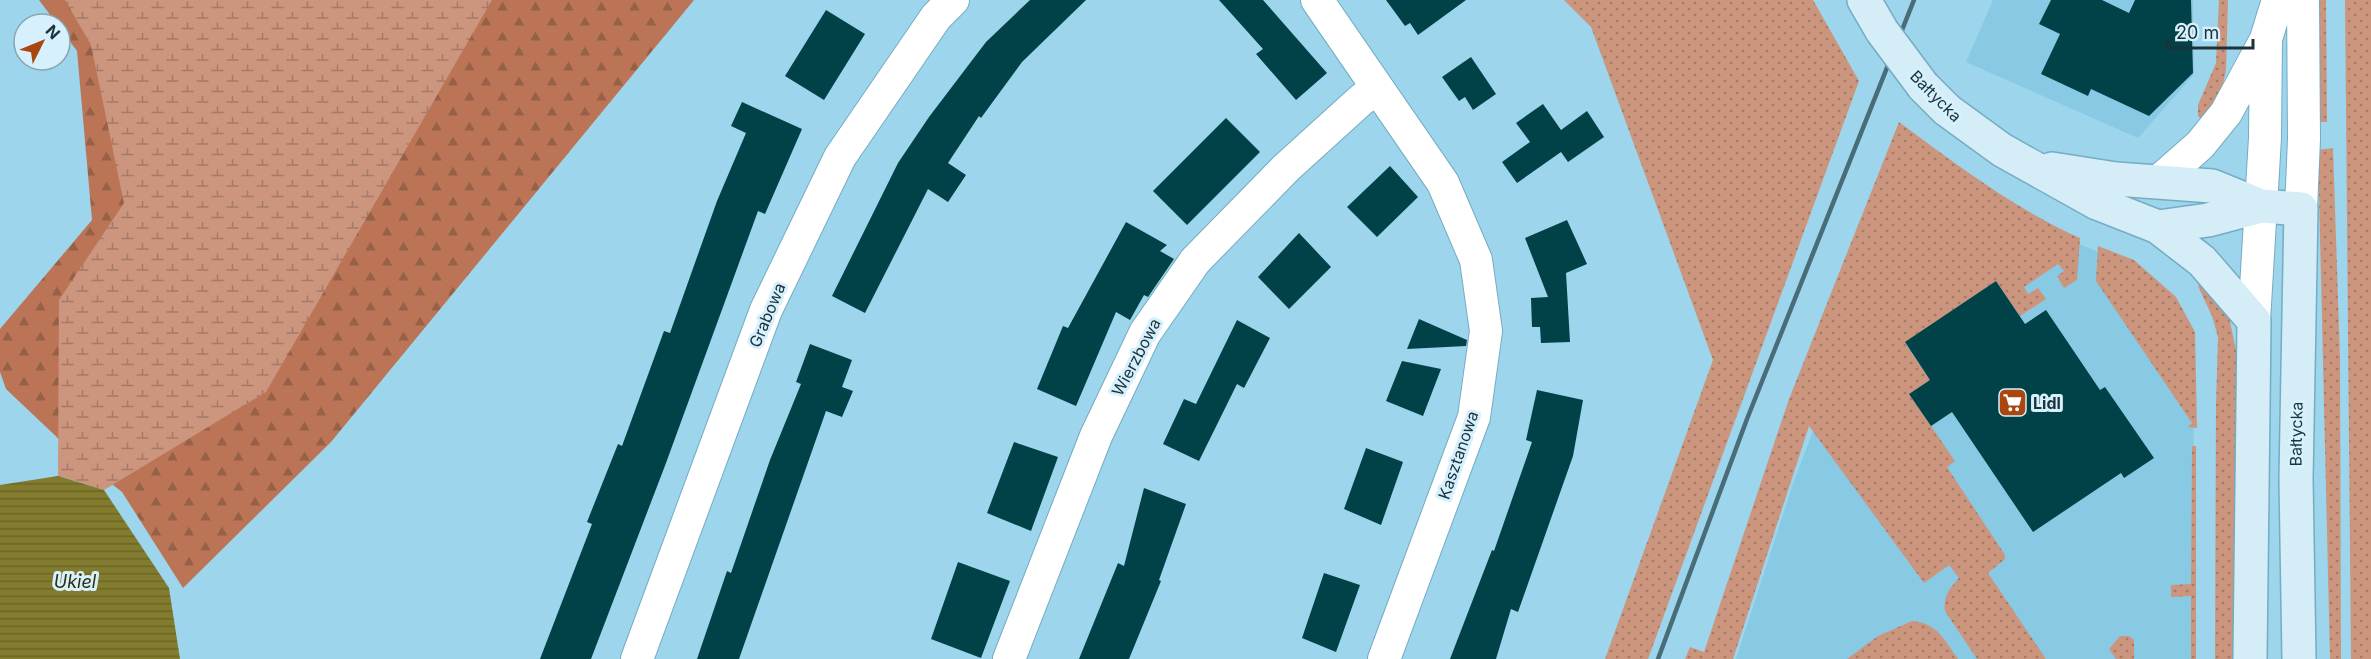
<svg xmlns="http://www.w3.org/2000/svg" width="2371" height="659" viewBox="0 0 2371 659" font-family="Inter,sans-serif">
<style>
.built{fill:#88cae4}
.grass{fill:url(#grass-dots)}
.forest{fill:url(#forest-firs)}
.wetland{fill:url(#wetland-marsh)}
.water{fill:url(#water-rules)}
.building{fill:#004247}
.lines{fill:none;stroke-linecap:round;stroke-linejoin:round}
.minor-casing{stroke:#74acc2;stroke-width:34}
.secondary-casing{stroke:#74acc2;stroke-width:36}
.minor{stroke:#fff;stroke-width:32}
.secondary{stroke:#d4edf7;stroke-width:33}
.rail{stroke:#496c79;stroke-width:4.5}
.secondary-bridge-casing{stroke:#74acc2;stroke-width:36;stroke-linecap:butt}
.secondary-bridge{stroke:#d4edf7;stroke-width:33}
.labels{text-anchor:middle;stroke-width:6;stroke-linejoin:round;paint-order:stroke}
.street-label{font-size:16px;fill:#1b323a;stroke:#d6f1fd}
.poi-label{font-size:16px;font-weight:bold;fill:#1b323a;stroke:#d6f1fd;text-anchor:start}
.water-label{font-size:18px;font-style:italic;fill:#302d0a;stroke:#d6f1fd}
</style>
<defs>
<pattern id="grass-dots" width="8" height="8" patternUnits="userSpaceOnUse" patternTransform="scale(1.5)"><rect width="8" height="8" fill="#cc957e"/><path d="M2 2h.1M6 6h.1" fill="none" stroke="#a57a68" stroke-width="1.8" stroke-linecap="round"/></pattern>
<pattern id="forest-firs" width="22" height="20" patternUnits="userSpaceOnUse" patternTransform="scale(1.5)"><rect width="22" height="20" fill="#bb7556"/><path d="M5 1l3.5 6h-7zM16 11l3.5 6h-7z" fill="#976148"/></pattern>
<pattern id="wetland-marsh" width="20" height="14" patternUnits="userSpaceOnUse" patternTransform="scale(1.5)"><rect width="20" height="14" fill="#cc957e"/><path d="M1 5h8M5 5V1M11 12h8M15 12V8" fill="none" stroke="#a57a68"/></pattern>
<pattern id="water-rules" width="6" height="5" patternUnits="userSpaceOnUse" patternTransform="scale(1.5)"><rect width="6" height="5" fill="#837c2e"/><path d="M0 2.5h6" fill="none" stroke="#6a6628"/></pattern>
</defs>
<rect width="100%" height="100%" fill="#9cd5ec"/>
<path class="built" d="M1993 0H2193L2194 74 2138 138 1966 62Z
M2058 236 2109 256 2194 376 2192 659H1736L1793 484 1827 394Z"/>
<path class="grass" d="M1564 0H1813L1859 81 1648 659H1605L1713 360 1591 27Z
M2219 0H2228L2226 70 2220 97 2205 122 2198 116V105L2216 63Z
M2316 0H2326L2327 122H2319Z
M2345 0H2371V659H2351Z
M1899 122C1957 165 2015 209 2080 238L2077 280 2064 288 2057 276 2064 271 2058 264 2024 287 2028 294 2038 288 2046 299 2020 316 1996 281 1905 343 1930 380 1909 394 1955 461 1947 467 2005 555V559L1988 573 2046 659H1977L1945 611C1943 596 1950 588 1959 578L1949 565 1924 583 1809 426 1733 659H1685L1690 647 1704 652 1789 399Z
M2333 148 2340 359 2341 659H2330L2318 150Z
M2098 246 2134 260 2176 297 2195 332 2197 428 2188 427 2192 423 2096 281Z
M2205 280 2229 317 2237 355 2238 659H2215L2216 407 2218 337 2212 316 2198 286Z
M2192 446H2196V659H2191V596L2171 597V585L2191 584Z
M1912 621C1937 623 1944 639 1958 659H1847L1878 636Z
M2120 636H2129L2134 640V659H2116L2109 649Z"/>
<path class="forest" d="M39 0H694L331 442 183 588 122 492 80 459 6 389 0 372V329L92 220 77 51 60 28V24H57Z"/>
<path class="wetland" d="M65 0H492L266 392 104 490 58 476 59 300 124 203 91 45Z"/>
<path class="water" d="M58 476 104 490 169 588 180 659H0V485Z"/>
<path class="building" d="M1030 0H1086L1022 62 981 118 979 116 948 163 966 175 948 202 928 189 865 313 832 296 898 163 929 117 986 42Z
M1219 0H1263L1327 73 1296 100 1256 54 1263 49Z
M1386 0H1466L1418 35 1410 23 1405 26Z
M2051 0H2102L2129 13 2135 0H2191L2193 73 2149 116 2091 89 2088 96 2041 74 2060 34 2039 24Z
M826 10 865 34 824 100 785 76Z
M1471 57 1496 94 1473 110 1465 97 1459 101 1442 77Z
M742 102 802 129 765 214 758 211 666 463 591 659H540L592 524 587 522 618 444 622 446 664 331 670 333 717 201 746 133 731 126Z
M1543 104 1561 130 1587 111 1604 137 1568 162 1561 152 1517 183 1502 162 1530 142 1516 123Z
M1226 118 1260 152 1187 225 1153 191Z
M1390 166 1418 197 1377 237 1347 207Z
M1567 220 1587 264 1566 273 1570 342 1541 343 1540 327H1532L1531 298 1548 297 1525 238Z
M1126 222 1167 245 1160 251 1174 259 1148 297 1144 295 1130 320 1116 312 1076 406 1037 389 1063 326 1068 328Z
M1299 233 1331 267 1289 309 1258 277Z
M1996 281 2025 324 2046 310 2100 390 2105 387 2154 458 2124 478 2121 473 2033 532 1952 412 1931 426 1909 394 1930 380 1905 342Z
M1419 319 1467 340 1466 346 1407 349Z
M1237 320 1270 338 1244 388 1237 384 1199 461 1163 444 1184 399 1196 404Z
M810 344 852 360 842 387 853 391 842 417 826 411 739 659H697L727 571 731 573 770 460 801 384 796 382Z
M1402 361 1441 369 1423 416 1386 401Z
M1537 390 1583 400 1573 456 1518 612 1511 609 1496 659H1450L1492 550 1494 551 1532 442 1526 440Z
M1014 442 1058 457 1031 531 987 513Z
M1366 448 1403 462 1381 525 1344 509Z
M1144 488 1186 504 1159 580 1161 581 1129 659H1079L1118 563 1124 566Z
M958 562 1010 581 981 658 931 639Z
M1324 573 1360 585 1336 652 1302 638Z"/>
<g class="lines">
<defs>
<path id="minor" d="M1317 0 1443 183 1476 260 1486 331 1474 417 1384 659
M2159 181 2200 145 2226 113 2264 43
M2301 209 2304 139 2303 0
M2254 321 2265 138 2266 39 2278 0
M637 659 766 310 840 157 936 17 953 0
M1009 659 1096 436 1145 333 1195 261 1286 168 1361 100 1377 88"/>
<path id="secondary" d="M1864 0 1882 31
M1923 86 1947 110 2002 150 2097 203 2158 227 2202 261 2254 321 2250 659
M2052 169 2116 179 2212 186 2261 206 2301 209 2296 479 2299 659
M2158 227 2208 220 2261 206"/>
</defs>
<use href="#minor" class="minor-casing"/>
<use href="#secondary" class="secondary-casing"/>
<use href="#minor" class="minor"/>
<use href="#secondary" class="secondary"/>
<path class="rail" d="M1658 659 1747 419 1914 0"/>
<defs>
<path id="secondary-bridge" d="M1882 31 1923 86"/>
</defs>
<use href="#secondary-bridge" class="secondary-bridge-casing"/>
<use href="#secondary-bridge" class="secondary-bridge"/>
</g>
<defs>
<symbol id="supermarket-square" viewBox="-11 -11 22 22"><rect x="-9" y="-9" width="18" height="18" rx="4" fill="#aa4710" stroke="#d6f1fd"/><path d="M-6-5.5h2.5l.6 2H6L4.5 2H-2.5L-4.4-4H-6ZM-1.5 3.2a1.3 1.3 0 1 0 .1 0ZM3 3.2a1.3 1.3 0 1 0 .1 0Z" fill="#fff"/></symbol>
</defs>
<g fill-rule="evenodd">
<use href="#supermarket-square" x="1996" y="386" width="33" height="33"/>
</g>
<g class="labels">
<g class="street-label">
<text transform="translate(1936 96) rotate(45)" y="6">Bałtycka</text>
<text transform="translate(767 315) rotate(-67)" y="6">Grabowa</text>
<text transform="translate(1136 357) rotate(-62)" y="6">Wierzbowa</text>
<text transform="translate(2296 434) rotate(-89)" y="6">Bałtycka</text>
<text transform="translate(1458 455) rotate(-71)" y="6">Kasztanowa</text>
</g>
<g class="poi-label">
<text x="2033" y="409">Lidl</text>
</g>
<g class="water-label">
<text x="75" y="588">Ukiel</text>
</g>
</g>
<g transform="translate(42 42) rotate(47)"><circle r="28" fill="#d6f1fd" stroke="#8ba5af" stroke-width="1.5"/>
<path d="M0-4.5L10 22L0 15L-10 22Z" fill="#aa4710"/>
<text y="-9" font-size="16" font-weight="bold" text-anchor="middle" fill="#1b323a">N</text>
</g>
<path d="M2167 39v9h86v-9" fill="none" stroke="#1b323a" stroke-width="3"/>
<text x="2176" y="39" font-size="18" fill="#1b323a" stroke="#d6f1fd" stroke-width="4.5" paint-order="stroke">20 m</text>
</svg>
